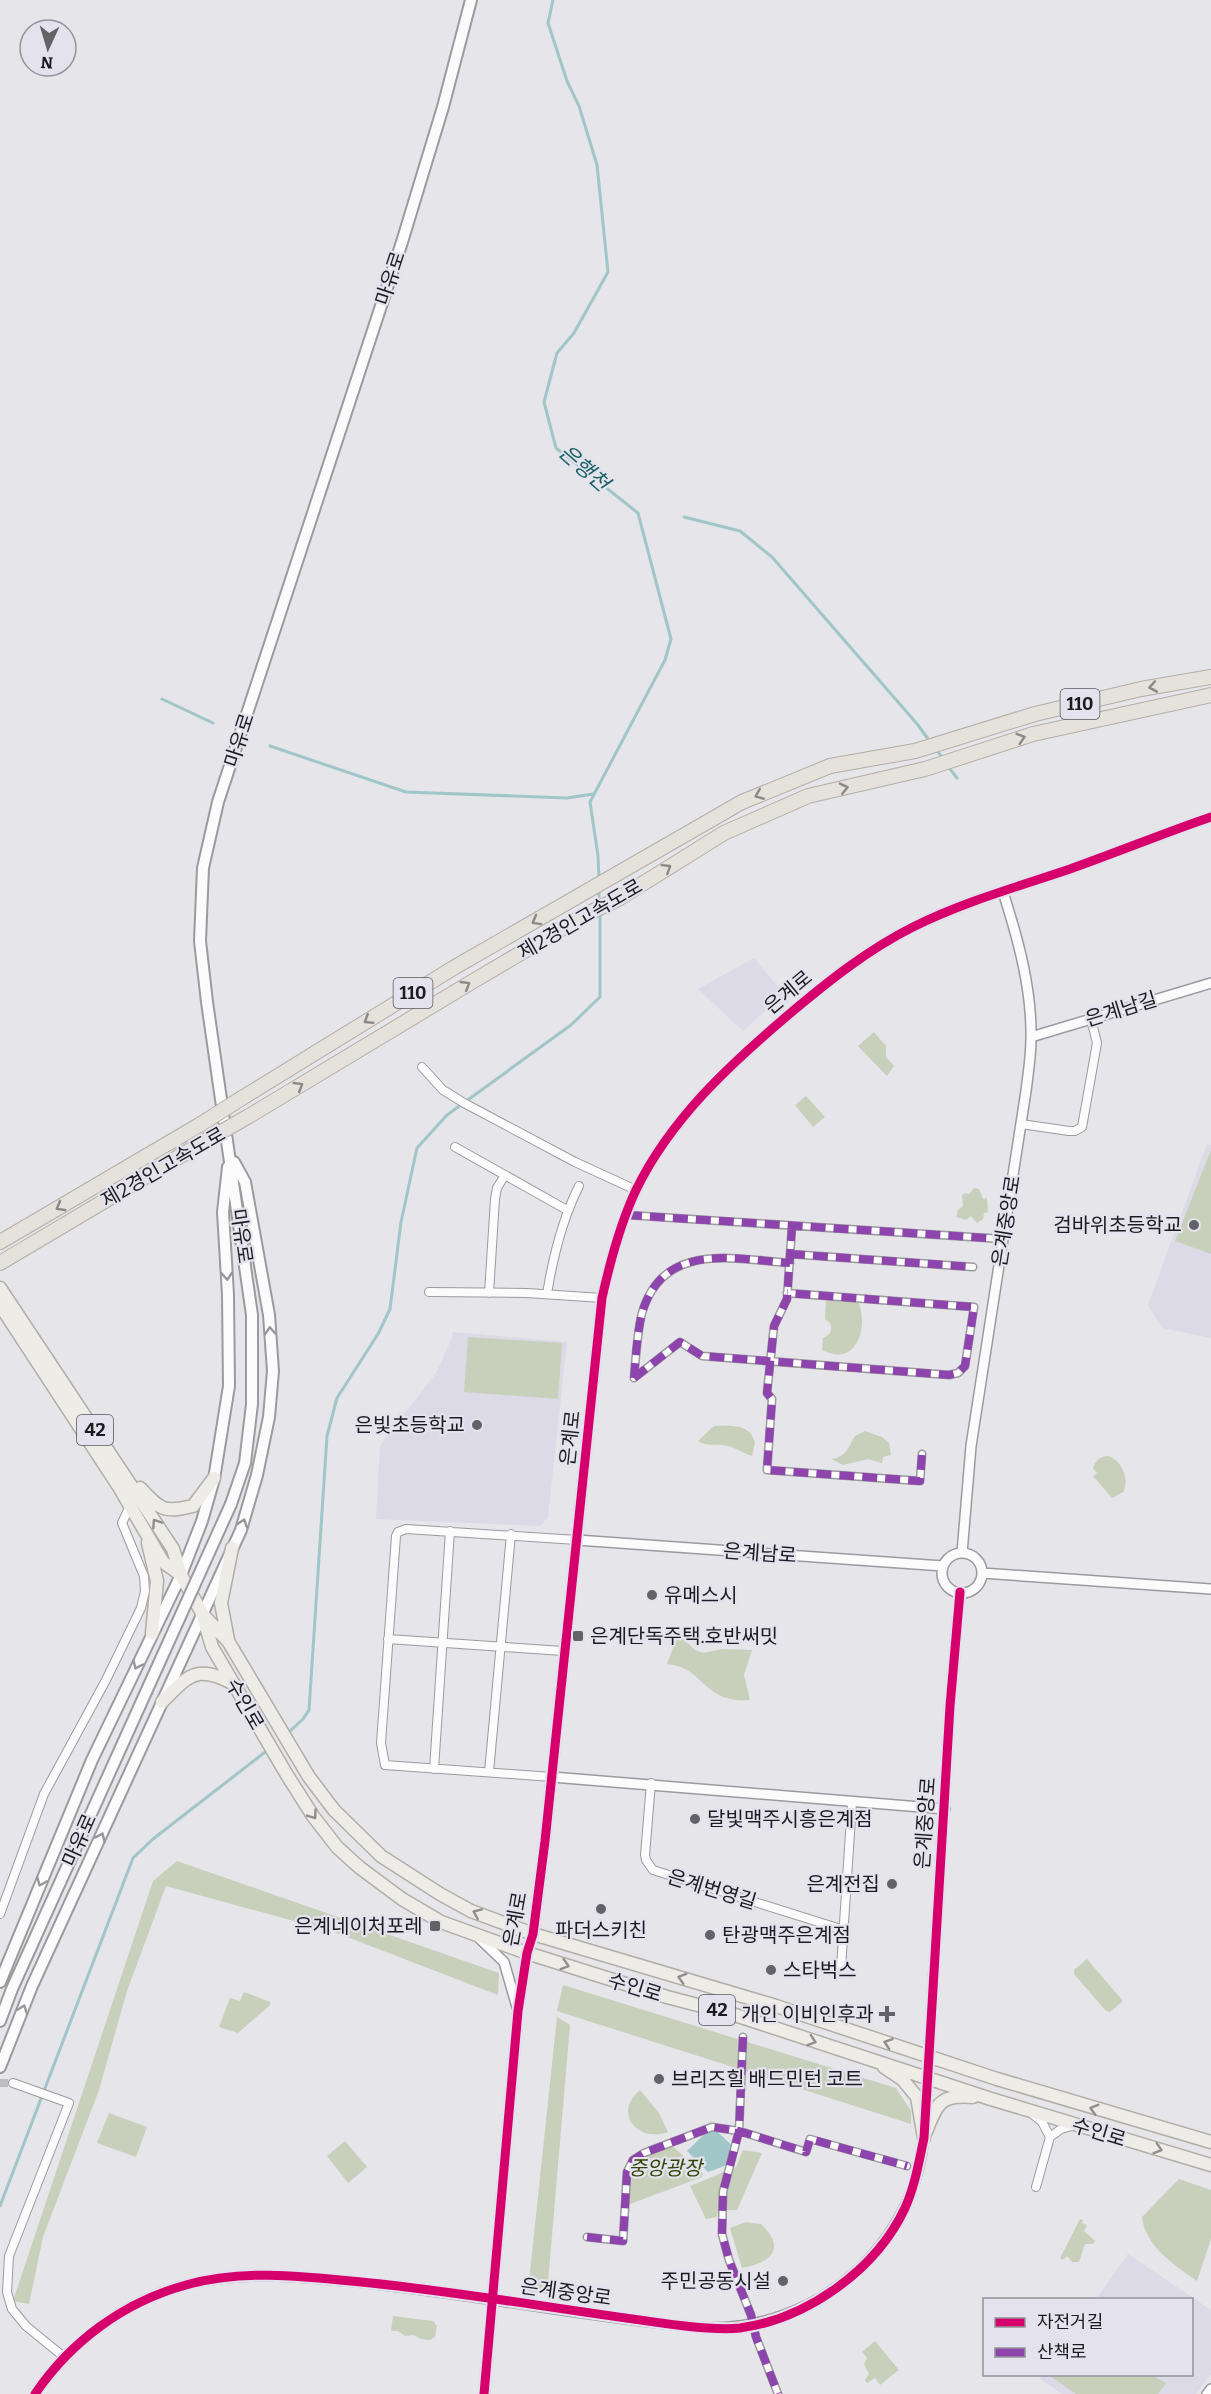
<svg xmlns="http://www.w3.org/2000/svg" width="1211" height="2394" viewBox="0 0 1211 2394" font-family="Bitter,'Noto Sans KR',serif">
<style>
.built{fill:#dcdae7}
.green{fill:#c8d0bc}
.water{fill:#a0c6c8}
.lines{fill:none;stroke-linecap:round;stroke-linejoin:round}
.stream{stroke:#a0c6c8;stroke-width:3}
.minor-tunnel{stroke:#bdbdc2;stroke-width:8;stroke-dasharray:8 4;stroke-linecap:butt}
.pedestrian-casing{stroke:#9b9b9f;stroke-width:9}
.minor-casing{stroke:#9b9b9f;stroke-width:10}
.tertiary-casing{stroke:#9b9b9f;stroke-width:12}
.secondary-casing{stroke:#9b9b9f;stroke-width:14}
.primary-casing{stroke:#b1aea7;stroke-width:15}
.motorway-casing{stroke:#b1aea7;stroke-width:16}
.pedestrian{stroke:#fbfbfc;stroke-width:6}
.minor{stroke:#fbfbfc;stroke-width:8}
.tertiary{stroke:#fbfbfc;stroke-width:9}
.secondary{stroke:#fbfbfc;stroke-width:10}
.primary{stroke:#eeece7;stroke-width:12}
.motorway{stroke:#e5e2db;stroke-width:14}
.secondary-bridge-casing{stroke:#9b9b9f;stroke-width:14;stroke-linecap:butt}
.motorway-bridge-casing{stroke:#b1aea7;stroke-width:16;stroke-linecap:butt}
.secondary-bridge{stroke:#fbfbfc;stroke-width:10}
.motorway-bridge{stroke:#e5e2db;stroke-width:14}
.quiet{stroke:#8e44ad;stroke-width:8;stroke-dasharray:15 8;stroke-linecap:butt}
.cycleway-casing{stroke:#e4e2ed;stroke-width:13}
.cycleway{stroke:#d6006c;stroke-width:9}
.oneway{stroke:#8b8987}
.oneway2{stroke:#979799}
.oneway3{stroke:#908e8d}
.poi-dot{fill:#626267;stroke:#e4e2ed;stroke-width:2}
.labels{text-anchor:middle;stroke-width:4.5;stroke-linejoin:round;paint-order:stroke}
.shield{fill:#e4e2ed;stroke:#58575e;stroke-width:1.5}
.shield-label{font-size:18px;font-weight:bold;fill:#1c1c20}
.street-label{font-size:20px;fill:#1c1c20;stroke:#e4e2ed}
.poi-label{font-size:20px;fill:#1c1c20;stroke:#e4e2ed;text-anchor:end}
.park-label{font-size:20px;font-style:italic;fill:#344403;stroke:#e4e2ed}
.water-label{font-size:21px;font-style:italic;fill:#166062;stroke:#e4e2ed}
</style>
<rect width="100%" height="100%" fill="#e5e5ea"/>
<path class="built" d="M754 958 784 994 743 1031 698 989Z
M1207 1144 1211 1145V1338L1162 1328 1148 1305Z
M453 1332 567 1342 548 1517 540 1526 376 1519 380 1446 436 1373 452 1338Z
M1128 2254 1211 2310V2374L1196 2394H1062L1040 2379 1043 2374H1192V2300L1096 2299Z"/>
<path class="green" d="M874 1032 886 1046V1057L894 1066 887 1076 858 1046Z
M806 1096 825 1117 813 1127 795 1105Z
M1211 1150V1254L1175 1241Z
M974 1188 979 1189 983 1199 987 1198 988 1212 984 1213 983 1219 977 1223 971 1216 966 1220 956 1217 958 1210 963 1206 962 1195 965 1193 969 1194Z
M826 1299 858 1301C869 1327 857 1368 822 1350L823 1338C833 1334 834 1324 825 1319Z
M468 1337 562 1343 558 1399 464 1392Z
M714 1426C730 1426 750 1423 755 1443L752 1456C742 1453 734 1446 723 1445 713 1444 708 1447 698 1441Z
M865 1431 882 1437 889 1443 891 1455 883 1457 882 1463 868 1459 843 1465 831 1459C847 1457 848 1447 855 1436Z
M1108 1456C1122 1460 1130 1480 1123 1492L1112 1498 1093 1476 1097 1473 1093 1468C1096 1460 1100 1456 1108 1456Z
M678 1634 695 1650 703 1653 722 1649 752 1650 744 1675 750 1700C702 1704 705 1667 667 1664Z
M177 1861 499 1973 498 1995 334 1932 166 1886 127 1991 99 2090 43 2237 29 2304 13 2301 153 1881Z
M1087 1959 1123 2001 1110 2012 1106 2011 1074 1974V1970Z
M563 1985 896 2088 911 2111V2124L557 2011Z
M244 1992 270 2002V2005L238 2033 219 2027 230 1998 240 2001Z
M557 2017 570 2025 547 2294 528 2291Z
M640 2090 659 2113 668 2132C638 2143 612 2113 640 2090Z
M109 2113 147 2127 136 2157 97 2143Z
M345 2141 367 2167 348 2183 327 2156Z
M669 2143 703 2173 702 2177 625 2206 627 2178 633 2160Z
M743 2150 762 2153 737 2210H718L717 2217 706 2219 690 2186 736 2167Z
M1179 2179 1211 2190V2239L1197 2281C1174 2265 1145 2246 1142 2217Z
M1080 2219 1083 2220 1082 2223 1087 2225 1084 2231 1095 2241 1093 2244H1085L1079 2262H1072L1067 2256 1063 2260 1060 2258Z
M746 2222 761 2224C787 2248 771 2263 742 2268L730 2228Z
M393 2316 433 2321 437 2326 435 2337 430 2340 421 2339 414 2335 405 2336 398 2331H391Z
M875 2341 899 2370 880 2385 875 2378 867 2383 865 2380 869 2374 864 2364 867 2358 862 2352Z
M1051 2375H1152L1166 2383 1158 2394H1076L1050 2376Z"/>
<path class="water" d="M712 2127 736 2149 727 2165 708 2172 687 2151Z"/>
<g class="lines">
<path class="stream" d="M553 0 548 23 567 81 579 106 597 165 608 272 574 333 557 353 544 402 556 448 638 513 671 639 665 660 590 802 598 856 599 879
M684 517 740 531 772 557 918 725 931 743
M162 699 213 723
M270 746 406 792 567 798 593 794
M935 748 944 760
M947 765 957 778
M599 889V903
M288 1733 303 1719 309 1710 327 1436 337 1398 378 1334 390 1309 401 1222 417 1148 447 1115 571 1025 600 997V913
M0 2206 133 1858 153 1839 269 1749"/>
<path class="minor-tunnel" d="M0 2083H13"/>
<defs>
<path id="pedestrian" d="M627 1215 1003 1239
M792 1226 787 1299 774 1326 767 1393 772 1399 767 1470 920 1481 922 1454
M790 1254 973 1267
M634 1378 680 1342 702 1356 949 1375 958 1373 965 1366 974 1307 787 1293
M634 1378C636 1356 637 1333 642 1313 663 1241 734 1259 790 1263
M743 2037 739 2131 723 2192 722 2234 729 2260 751 2315 756 2337 778 2394
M587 2237 623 2241 627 2172 633 2160 644 2153 712 2127 739 2131 806 2152 810 2139 907 2166"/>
<path id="minor" d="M422 1067 443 1090 464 1103 575 1162 636 1190
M1021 1124 1069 1131H1075L1082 1127 1097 1043 1091 1019
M455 1147 567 1210
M429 1292 527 1293 602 1298
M489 1293 495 1199 497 1188 505 1175
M547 1294C553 1257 562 1220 579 1186
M388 1639 563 1651
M434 1769 450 1531
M489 1772 511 1534
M552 1777 385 1765 381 1743 396 1536 398 1532 406 1529 577 1540
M651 1783 645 1855 646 1860 653 1870 844 1930
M0 1914 44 1794 106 1680 141 1608 145 1591 144 1576 122 1523 130 1506
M841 1968 852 1803
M13 2083 69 2103 9 2256 7 2292 12 2309 26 2326 64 2357
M1031 2113 1042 2122 1050 2137
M1036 2187 1050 2137 1061 2129 1075 2125"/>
<path id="tertiary" d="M1031 1037 1211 983
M577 1540 943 1566
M962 1553 971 1446 1026 1091C1028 1074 1031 1056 1031 1039 1032 989 1018 939 1003 892
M942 1573a20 20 0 1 1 40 0a20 20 0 1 1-40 0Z
M982 1573 1211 1589
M552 1777 945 1809
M479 1938 504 1962 517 2007
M925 2119 950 1706 960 1592
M35 2394C71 2342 124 2301 186 2285 246 2269 307 2277 367 2283 480 2295 592 2318 705 2328 816 2331 917 2246 924 2132
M484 2394 518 2011 527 1953 533 1934 545 1841 602 1298C610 1262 620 1224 636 1190 670 1120 728 1066 787 1016 826 983 867 950 913 927 963 902 1017 887 1070 869 1118 852 1164 833 1211 817
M1207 2394 1211 2389"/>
<path id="secondary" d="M231 1504 245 1463 252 1404V1315L207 1002 200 941 203 868 218 802 402 242 443 107 471 0
M0 1982 92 1760 181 1575 202 1521 214 1479 229 1386 228 1295 223 1212 228 1167
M0 2021 12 1989 146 1692
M0 2067 32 1986 241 1530 257 1475 269 1417 273 1371 269 1315 245 1182 234 1162"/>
<path id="primary" d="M0 1288 173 1549 181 1575 203 1615 228 1641 309 1777 334 1810 381 1856 440 1894 471 1911 533 1934 776 2006 997 2079 1211 2142
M0 1305 119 1487 163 1562 181 1575
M140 1488C161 1510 163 1513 193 1506L214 1478
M148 1543 157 1581 152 1633
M203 1616 212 1647 287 1775 313 1816 337 1847 359 1867 402 1899 441 1922 527 1953 667 1997 732 2014 991 2099 1211 2165
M228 1640 221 1603 232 1548
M162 1702C189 1675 196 1664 234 1684
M884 2067 902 2079 917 2097 924 2138
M925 2134C937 2105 938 2094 973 2097"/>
<path id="motorway" d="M242 1098 455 967 742 802 830 766 915 751 1035 714 1141 689 1211 677
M249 1116 470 983 585 915 618 899 724 833 808 796 925 769 1033 734 1211 695
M0 1242 201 1124
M0 1263 202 1143"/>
</defs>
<use href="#pedestrian" class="pedestrian-casing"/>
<use href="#minor" class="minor-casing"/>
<use href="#tertiary" class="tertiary-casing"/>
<use href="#secondary" class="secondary-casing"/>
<use href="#primary" class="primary-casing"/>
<use href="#motorway" class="motorway-casing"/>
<use href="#pedestrian" class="pedestrian"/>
<use href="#minor" class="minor"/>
<use href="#tertiary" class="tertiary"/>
<use href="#secondary" class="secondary"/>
<use href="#primary" class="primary"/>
<use href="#motorway" class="motorway"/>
<defs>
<path id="secondary-bridge" d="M146 1692 231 1504"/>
<path id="motorway-bridge" d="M201 1124 242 1098
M202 1143 249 1116"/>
</defs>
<use href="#secondary-bridge" class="secondary-bridge-casing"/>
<use href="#motorway-bridge" class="motorway-bridge-casing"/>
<use href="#secondary-bridge" class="secondary-bridge"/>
<use href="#motorway-bridge" class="motorway-bridge"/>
<path class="quiet" d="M627 1215 1003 1239
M792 1226 787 1299 774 1326 767 1393 772 1399 767 1470 920 1481 922 1454
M790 1254 973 1267
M634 1378 680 1342 702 1356 949 1375 958 1373 965 1366 974 1307 787 1293
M634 1378C636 1356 637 1333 642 1313 663 1241 734 1259 790 1263
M743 2037 739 2131 723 2192 722 2234 729 2260 751 2315 756 2337 778 2394
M587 2237 623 2241 627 2172 633 2160 644 2153 712 2127 739 2131 806 2152 810 2139 907 2166"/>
<defs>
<path id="cycleway" d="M35 2394C71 2341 124 2302 186 2285 246 2268 310 2277 371 2283 476 2294 581 2313 685 2326 703 2328 722 2330 740 2328 807 2319 876 2270 905 2208 915 2186 919 2161 924 2138L950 1706 960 1592
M484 2394 518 2011 527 1953 533 1934 545 1841 602 1298C610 1262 620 1224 636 1190 670 1120 728 1066 787 1016 826 983 867 950 913 927 963 902 1017 887 1070 869 1118 852 1164 833 1211 817"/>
</defs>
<use href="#cycleway" class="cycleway-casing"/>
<use href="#cycleway" class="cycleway"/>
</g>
<defs><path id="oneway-chevron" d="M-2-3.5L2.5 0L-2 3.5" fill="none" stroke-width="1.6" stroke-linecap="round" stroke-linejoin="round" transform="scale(1.5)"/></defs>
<g class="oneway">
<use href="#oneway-chevron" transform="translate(1153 687) rotate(170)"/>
<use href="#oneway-chevron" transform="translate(1021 738) rotate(-17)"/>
<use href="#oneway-chevron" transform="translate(844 788) rotate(-13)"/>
<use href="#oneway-chevron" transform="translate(759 795) rotate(158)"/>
<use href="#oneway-chevron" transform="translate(667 868) rotate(-32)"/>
<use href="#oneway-chevron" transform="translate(536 921) rotate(151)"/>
<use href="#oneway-chevron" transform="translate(466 985) rotate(-31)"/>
<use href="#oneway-chevron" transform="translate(368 1020) rotate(148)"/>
<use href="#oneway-chevron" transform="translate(299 1086) rotate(-31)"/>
<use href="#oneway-chevron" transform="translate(60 1207) rotate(150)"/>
</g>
<g class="oneway2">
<use href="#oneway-chevron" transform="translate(227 1276) rotate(86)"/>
<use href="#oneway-chevron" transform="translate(270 1331) rotate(-94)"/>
<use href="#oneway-chevron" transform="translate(243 1523) rotate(-72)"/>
<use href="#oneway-chevron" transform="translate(137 1665) rotate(115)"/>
<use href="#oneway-chevron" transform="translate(101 1837) rotate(-66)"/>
<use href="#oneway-chevron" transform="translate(41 1882) rotate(113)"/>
<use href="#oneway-chevron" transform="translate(23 2009) rotate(-69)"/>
</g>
<g class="oneway3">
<use href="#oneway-chevron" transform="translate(156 1523) rotate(-124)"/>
<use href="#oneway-chevron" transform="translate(313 1815) rotate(55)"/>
<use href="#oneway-chevron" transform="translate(477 1913) rotate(-157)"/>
<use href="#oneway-chevron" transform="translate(565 1965) rotate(17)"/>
<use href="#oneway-chevron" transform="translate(682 1978) rotate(-164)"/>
<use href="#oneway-chevron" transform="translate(812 2041) rotate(18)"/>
<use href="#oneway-chevron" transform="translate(888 2043) rotate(-161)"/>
<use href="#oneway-chevron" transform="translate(1094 2109) rotate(-164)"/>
<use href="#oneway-chevron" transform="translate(1158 2149) rotate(17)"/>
</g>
<g class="poi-dot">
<circle cx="1194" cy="1225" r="6"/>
<circle cx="477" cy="1425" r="6"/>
<circle cx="652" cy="1595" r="6"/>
<rect x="572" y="1630" width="12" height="12" rx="3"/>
<circle cx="695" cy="1819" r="6"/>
<circle cx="892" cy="1884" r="6"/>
<circle cx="601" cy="1909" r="6"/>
<rect x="429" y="1920" width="12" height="12" rx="3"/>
<circle cx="710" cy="1935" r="6"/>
<circle cx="771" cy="1970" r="6"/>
<path d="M884 2005h6v6h6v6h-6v6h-6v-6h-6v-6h6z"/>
<circle cx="659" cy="2079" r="6"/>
<circle cx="783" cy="2281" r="6"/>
</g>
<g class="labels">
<g class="shield">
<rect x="1060.5" y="689" width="39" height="30" rx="4.5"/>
<rect x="393.5" y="978" width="39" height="30" rx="4.5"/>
<rect x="77" y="1415" width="36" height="30" rx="4.5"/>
<rect x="699" y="1995" width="36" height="30" rx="4.5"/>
</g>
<g class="shield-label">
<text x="1080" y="710">110</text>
<text x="413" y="999">110</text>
<text x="95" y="1436">42</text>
<text x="717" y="2016">42</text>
</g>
<g class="street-label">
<text transform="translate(390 278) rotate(-72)" y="7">마유로</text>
<text transform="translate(239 740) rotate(-72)" y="7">마유로</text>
<text transform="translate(580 919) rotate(-30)" y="7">제2경인고속도로</text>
<text transform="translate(788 992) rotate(-40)" y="7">은계로</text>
<text transform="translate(1121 1009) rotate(-17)" y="7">은계남길</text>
<text transform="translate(163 1167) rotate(-30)" y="7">제2경인고속도로</text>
<text transform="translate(1006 1221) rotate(-81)" y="7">은계중앙로</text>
<text transform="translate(242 1236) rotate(82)" y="7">마유로</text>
<text transform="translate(570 1438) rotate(-84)" y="7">은계로</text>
<text transform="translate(760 1553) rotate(4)" y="7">은계남로</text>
<text transform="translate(245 1704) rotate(60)" y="7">수인로</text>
<text transform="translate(925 1823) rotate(-86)" y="7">은계중앙로</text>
<text transform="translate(79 1840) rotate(-66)" y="7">마유로</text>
<text transform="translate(712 1889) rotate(17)" y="7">은계번영길</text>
<text transform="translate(515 1919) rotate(-80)" y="7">은계로</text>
<text transform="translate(635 1987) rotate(17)" y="7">수인로</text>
<text transform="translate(1099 2132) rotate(17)" y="7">수인로</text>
<text transform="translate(566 2292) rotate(8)" y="7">은계중앙로</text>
</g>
<g class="poi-label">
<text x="1182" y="1232">검바위초등학교</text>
<text x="465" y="1432">은빛초등학교</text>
<text x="664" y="1602" text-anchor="start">유메스시</text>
<text x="590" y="1643" text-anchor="start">은계단독주택.호반써밋</text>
<text x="707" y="1826" text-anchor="start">달빛맥주시흥은계점</text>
<text x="880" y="1891">은계전집</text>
<text x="423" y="1933">은계네이처포레</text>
<text x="601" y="1937" text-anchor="middle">파더스키친</text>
<text x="722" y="1942" text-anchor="start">탄광맥주은계점</text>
<text x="783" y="1977" text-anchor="start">스타벅스</text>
<text x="874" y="2021">개인 이비인후과</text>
<text x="671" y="2086" text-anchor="start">브리즈힐 배드민턴 코트</text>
<text x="771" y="2288">주민공동시설</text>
</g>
<g class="park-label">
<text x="665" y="2175">중앙광장</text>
</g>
<g class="water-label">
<text transform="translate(584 468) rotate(41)" y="7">은행천</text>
</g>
</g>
<rect x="983" y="2298" width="210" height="78" fill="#e4e2ed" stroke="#94939b" stroke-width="1.5"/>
<rect x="995" y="2318" width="30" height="9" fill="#d6006c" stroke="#94939b" stroke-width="1.5"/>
<text x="1037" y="2328" font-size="18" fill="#1c1c20">자전거길</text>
<rect x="995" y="2348" width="30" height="9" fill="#8e44ad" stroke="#94939b" stroke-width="1.5"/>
<text x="1037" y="2358" font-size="18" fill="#1c1c20">산책로</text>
<g transform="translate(48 48) rotate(184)"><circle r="28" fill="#e4e2ed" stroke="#94939b" stroke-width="1.5"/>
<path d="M0-4.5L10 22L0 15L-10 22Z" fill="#626267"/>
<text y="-9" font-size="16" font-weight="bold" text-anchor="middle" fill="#1c1c20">N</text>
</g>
</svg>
